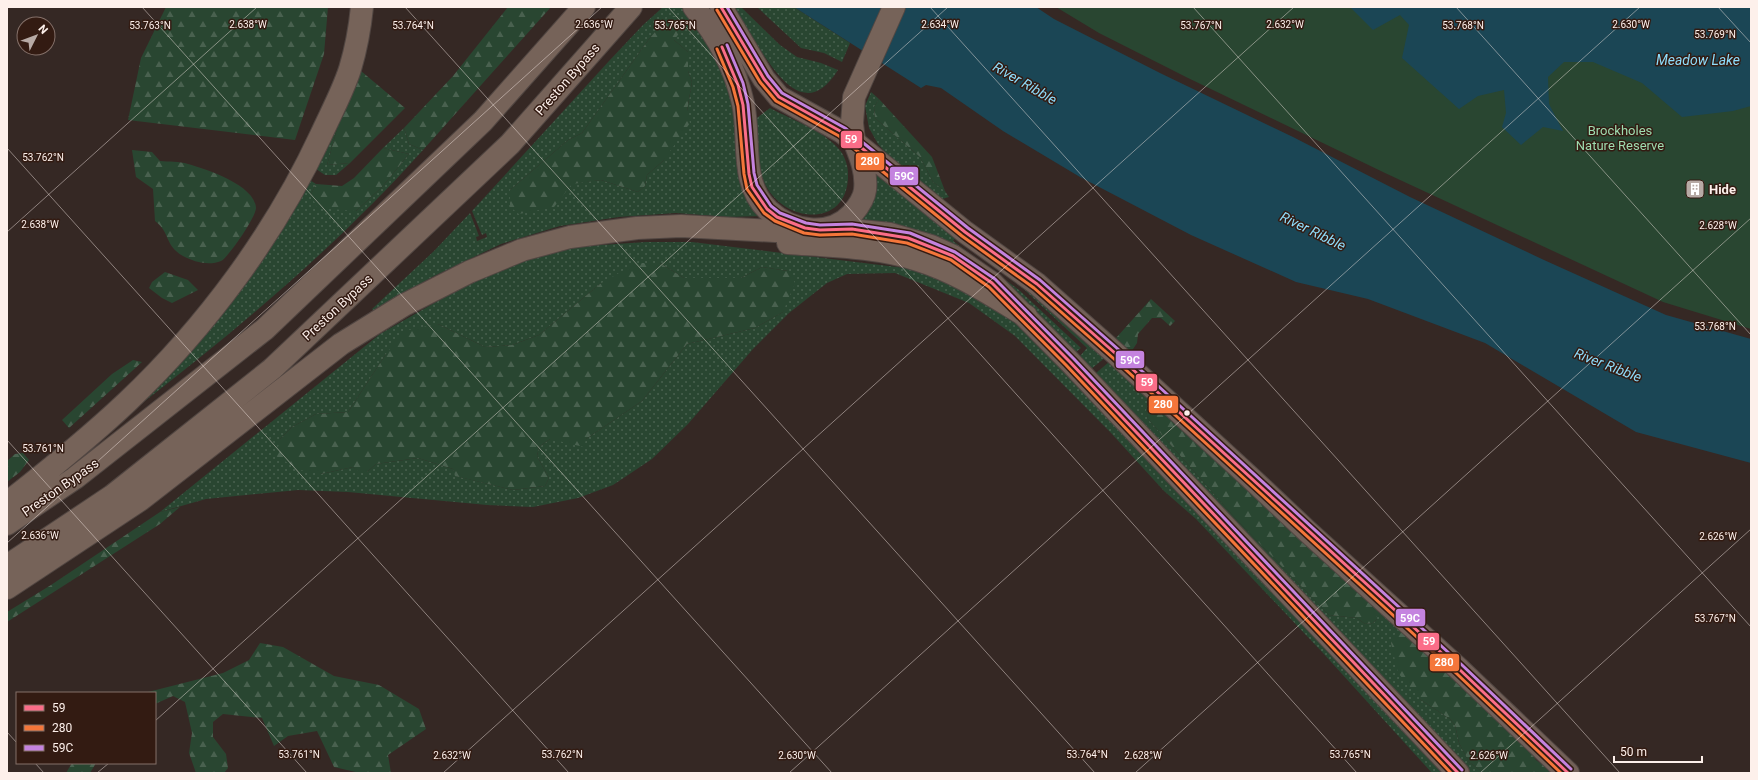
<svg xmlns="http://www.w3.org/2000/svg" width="1758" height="780" viewBox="0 0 1758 780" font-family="Roboto,sans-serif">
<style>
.grass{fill:url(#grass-dots);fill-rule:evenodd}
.forest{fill:url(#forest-firs)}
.green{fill:#294631}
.water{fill:#1b4655}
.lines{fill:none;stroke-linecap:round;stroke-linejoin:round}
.trunk-casing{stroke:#514642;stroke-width:24}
.motorway-casing{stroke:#514642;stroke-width:24}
.trunk{stroke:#726058;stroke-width:22}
.motorway{stroke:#766359;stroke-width:22}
.bus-1-casing{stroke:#331b12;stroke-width:6}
.bus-2-casing{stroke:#331b12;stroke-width:6}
.bus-3-casing{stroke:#331b12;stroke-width:6}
.bus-1{stroke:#fb6d88;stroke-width:3}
.bus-2{stroke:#f5763a;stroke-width:3}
.bus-3{stroke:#c483df;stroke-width:3}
.ticks{fill:none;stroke:#fdf0eb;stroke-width:1;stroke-opacity:0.45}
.bus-dot{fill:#fdf0eb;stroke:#331b12;stroke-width:1.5}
.labels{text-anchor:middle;stroke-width:3;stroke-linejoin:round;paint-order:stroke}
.street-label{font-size:13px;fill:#fdf0eb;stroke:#331b12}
.park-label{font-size:13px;fill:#9edcb0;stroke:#331b12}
.poi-label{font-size:13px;font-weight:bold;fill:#fdf0eb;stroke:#331b12;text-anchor:start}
.water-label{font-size:14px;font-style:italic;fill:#8eddfc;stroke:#331b12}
.ticks-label{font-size:10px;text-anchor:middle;fill:#fdf0eb;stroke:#331b12;stroke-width:3;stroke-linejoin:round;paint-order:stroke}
.line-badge{stroke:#331b12;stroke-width:1.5}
.badge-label{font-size:11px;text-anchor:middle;font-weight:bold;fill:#fff}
</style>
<defs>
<pattern id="grass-dots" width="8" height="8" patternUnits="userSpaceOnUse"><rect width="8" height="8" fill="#294631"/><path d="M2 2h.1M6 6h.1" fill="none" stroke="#49614f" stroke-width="1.8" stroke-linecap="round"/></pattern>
<pattern id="forest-firs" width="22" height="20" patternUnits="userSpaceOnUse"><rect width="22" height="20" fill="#294631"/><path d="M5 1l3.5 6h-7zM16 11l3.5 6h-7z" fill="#49614f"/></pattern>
</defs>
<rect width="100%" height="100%" fill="#352824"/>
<path class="grass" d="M663 7H681L693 21 719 60 736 109 765 216 728 217 676 213 619 217 560 226 501 244 432 277 374 311 372 309 434 251 470 213 479 236 476 237 477 241 487 237 486 233 482 235 472 211 609 61 643 25ZM670 16 674 40 688 52V71L692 82 687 111 663 161 647 175 645 186 638 192 601 180 510 190 568 140 582 133 649 39Z
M733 7H741L780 45 797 57 821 63 838 70C795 138 757 36 733 7Z
M757 7H794L850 43 842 62 824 53 801 48Z
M871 92 879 99 874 107 875 118 920 157 933 182 945 191 949 197 942 199 893 161 878 144 869 128 865 106Z
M347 93 327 165 350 163 336 175H325L313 167Z
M770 108C792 120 822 130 838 148 844 154 848 165 848 173 850 228 785 225 765 184 755 166 756 141 753 121Z
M404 128 409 144 423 150C337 246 237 330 136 408L308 179 316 184 311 194 356 211 382 187 409 154 383 148Z
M875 170 958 235 953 241 1019 290 1081 348 1076 352 1034 309 1003 282 859 221Z
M646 242H692L913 269 956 284 993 306 1027 331 1442 773H1432L1322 652 1196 519 1164 491 1111 433 1015 336 969 303 895 273 847 274 827 283 789 313 753 349 688 424 652 459 613 485 578 498 533 507 487 505 348 492 298 490 206 499 160 512 380 334 436 302 475 281 518 263 571 247ZM660 263 684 278H741L762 267 788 271 783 312 755 328 687 344 642 401 586 439H550L539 447 537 456 549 478 545 486 513 490 456 476 453 469 418 458 376 464 367 472H360L353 467 321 474 280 439 292 427 316 414 348 412 386 354 438 324 485 347 512 345 539 335 600 284Z
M1015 277 1106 357 1091 369 1080 356 1087 348 1015 281Z
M1110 361 1156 404 1146 410 1148 419 1236 519 1329 615 1357 618 1365 624 1373 623 1377 619V608L1404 633 1391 643 1421 700 1450 719 1455 725 1459 743 1469 762 1484 773H1471L1095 374Z"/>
<path class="forest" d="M166 7H328L324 54 295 140 128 120 141 58Z
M508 7H551L423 150 409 144 404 128 453 76Z
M670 15 678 17 684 27 674 40 688 52V71L692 82 687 111 690 123 663 161 647 175 645 186 638 192 601 180 572 184 554 207 519 214 510 207V190L568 140 582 133 649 39Z
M361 71 405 108 350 163 327 165 347 93Z
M879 99 932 157 945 191 933 182 920 157 875 118 874 107Z
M383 148 409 154 382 187 356 211 317 208 311 194 316 184 342 186 354 178Z
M132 150 152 152 160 161C169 162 179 161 188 164 206 169 255 185 256 208 256 217 228 258 221 261 209 266 194 262 183 256 164 245 171 233 155 221L153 189 136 177Z
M636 263H660L684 278H741L762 267 788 271 795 283 783 312 755 328 687 344 642 401 586 439 584 447 550 439 539 447 537 456 549 478 545 486 513 490 455 476 453 469 418 458 376 464 367 472 360 473 353 467 321 474 300 470 276 456 280 439 292 427 316 414 348 412 386 354 404 331 438 324 485 347 512 345 539 335 600 284Z
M165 272 188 280 198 290 172 303 162 298 149 288 152 282Z
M1151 299 1175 321 1170 326 1161 318H1152L1138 334 1137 343 1131 352 1116 338Z
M133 360 142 362 69 428 62 420 112 374Z
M1151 403 1156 404 1377 608V619L1373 623 1365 624 1357 618 1329 615 1236 519 1148 419C1146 412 1144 407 1151 403Z
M23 453 29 460 20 472 7 482V461L15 454Z
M180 507 160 524 7 622V612L51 585 160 512Z
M1400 631 1404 633 1532 754 1536 760 1554 773H1484L1469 762 1459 743 1455 725 1450 719 1421 700 1398 673 1391 643 1395 634Z
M260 643 283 647 334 676 379 685 419 709 426 729 388 755 391 773H360L334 767 317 731 288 736 274 746 262 718 223 714 213 722V737L226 754 228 768 224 773H196L189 753 192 733 185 702 173 696 155 704V693H144L223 673 249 660Z
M72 763H96L90 773H66Z"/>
<path class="green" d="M1056 7H1751V329L1663 302 1385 173 1188 78 1099 33Z"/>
<path class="water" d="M794 7H1036L1054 19 1160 73 1293 137 1410 197 1544 260 1666 315 1751 339V463L1636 432 1485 343 1368 299 1296 282 1191 235 1080 177 1003 131 941 88 926 85 921 88Z
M1350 7H1751V106L1733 111 1682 117 1642 83 1593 62H1564L1548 77 1549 104 1563 131 1543 127 1521 145 1502 127 1506 113 1504 90 1478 96 1459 109 1402 58 1409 25 1400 15 1373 30Z"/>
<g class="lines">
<defs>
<path id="trunk" d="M694 7C717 35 735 67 743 103 751 139 739 182 768 210 792 232 829 238 852 214 858 207 864 199 865 190 867 173 861 158 855 143
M721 7 764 79 779 97 842 132 965 232 1037 284 1116 354 1254 481 1307 531 1459 669 1568 773
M832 228 890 234 931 246 953 256 992 283 1070 362 1458 773"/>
<path id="motorway" d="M854 141 852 123 854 97 894 7
M788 243C830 246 878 247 918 260 957 272 991 295 1026 316
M7 503C48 471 89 438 127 402 206 327 275 234 321 135 331 113 343 91 350 69 356 49 360 27 362 7
M7 524 75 478 265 329 483 121 584 7
M7 566 112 496 272 369 510 144 631 7
M7 588 140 500 341 344 404 305 469 272 522 250 570 237 637 228 681 226 775 231 820 230"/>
</defs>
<use href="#trunk" class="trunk-casing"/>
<use href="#motorway" class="motorway-casing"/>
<use href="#trunk" class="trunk"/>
<use href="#motorway" class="motorway"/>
<defs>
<path id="bus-1" d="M721 7 764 79 779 97 842 132 965 232 1037 284 1116 354 1459 669 1568 773
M722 47 738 85 743 105 749 174 752 187 767 209 777 217 805 228 820 230 852 229 908 238 953 256 992 283 1070 362 1458 773"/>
<path id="bus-2" d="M717 10 760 82 776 101 839 136 962 236 1034 288 1113 358 1456 673 1561 773
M717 49 733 87 738 106 744 174 747 189 764 213 775 221 804 233 820 235 852 234 907 243 951 260 989 287 1066 365 1451 773"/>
<path id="bus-3" d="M727 7 768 76 782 93 845 128 968 228 1040 280 1119 350 1462 665 1571 769
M727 45 743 83 748 104 754 173 757 185 771 206 780 213 806 223 820 225 852 224 910 233 955 252 995 279 1074 359 1462 770"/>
</defs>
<use href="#bus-1" class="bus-1-casing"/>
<use href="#bus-2" class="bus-2-casing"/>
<use href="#bus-3" class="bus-3-casing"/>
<use href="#bus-1" class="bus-1"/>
<use href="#bus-2" class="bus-2"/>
<use href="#bus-3" class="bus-3"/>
</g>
<path class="ticks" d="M142 7 832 773M405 7 1095 773M668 7 1357 773M930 7 1620 773M1193 7 1751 627M1456 7 1751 335M1718 7 1751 43M7 148 569 773M7 232 257 7M7 440 307 773M7 543 602 7M155 721 948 7M7 732 17 743M35 763 44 773M97 773 109 763M443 773 1294 7M789 773 1640 7M1135 773 1751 218M1480 773 1751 529"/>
<defs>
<symbol id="building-square" viewBox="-11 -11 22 22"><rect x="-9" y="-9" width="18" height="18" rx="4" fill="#b7aaa5" stroke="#331b12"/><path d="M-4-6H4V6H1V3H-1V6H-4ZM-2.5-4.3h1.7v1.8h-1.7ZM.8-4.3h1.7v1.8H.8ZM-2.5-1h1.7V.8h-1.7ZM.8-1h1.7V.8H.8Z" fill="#fff"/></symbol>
</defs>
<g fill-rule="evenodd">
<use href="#building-square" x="1684" y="178" width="22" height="22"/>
</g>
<circle class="bus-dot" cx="1187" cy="413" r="3.5"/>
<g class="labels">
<g class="street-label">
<text transform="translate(567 79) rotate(-49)" y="5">Preston Bypass</text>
<text transform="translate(337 307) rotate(-43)" y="5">Preston Bypass</text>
<text transform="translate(60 487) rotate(-35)" y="5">Preston Bypass</text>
</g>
<g class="park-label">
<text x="1620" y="135">Brockholes<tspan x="1620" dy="15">Nature Reserve</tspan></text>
</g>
<g class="poi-label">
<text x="1709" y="194">Hide</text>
</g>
<g class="water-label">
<text x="1698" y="65">Meadow Lake</text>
<text transform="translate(1025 83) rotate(30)" y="5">River Ribble</text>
<text transform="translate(1313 231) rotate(26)" y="5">River Ribble</text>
<text transform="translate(1608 365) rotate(21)" y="5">River Ribble</text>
</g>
</g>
<g class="ticks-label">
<text x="248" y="28">2.638°W</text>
<text x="594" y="28">2.636°W</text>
<text x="940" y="28">2.634°W</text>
<text x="1285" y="28">2.632°W</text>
<text x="1631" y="28">2.630°W</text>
<text x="413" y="29">53.764°N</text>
<text x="675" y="29">53.765°N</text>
<text x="1201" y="29">53.767°N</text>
<text x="1463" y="29">53.768°N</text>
<text x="150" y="29">53.763°N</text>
<text x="1715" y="38">53.769°N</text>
<text x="43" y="161">53.762°N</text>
<text x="40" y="228">2.638°W</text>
<text x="1718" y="229">2.628°W</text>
<text x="1715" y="330">53.768°N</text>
<text x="43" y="452">53.761°N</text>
<text x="40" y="539">2.636°W</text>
<text x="1718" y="540">2.626°W</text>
<text x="1715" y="622">53.767°N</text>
<text x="299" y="758">53.761°N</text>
<text x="562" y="758">53.762°N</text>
<text x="1087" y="758">53.764°N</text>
<text x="1350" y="758">53.765°N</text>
<text x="452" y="759">2.632°W</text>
<text x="797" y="759">2.630°W</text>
<text x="1143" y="759">2.628°W</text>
<text x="1489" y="759">2.626°W</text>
</g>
<g class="line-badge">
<rect x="840" y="130" width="23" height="19" rx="4" fill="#fb6d88"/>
<rect x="855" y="152" width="30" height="19" rx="4" fill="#f5763a"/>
<rect x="889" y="166" width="30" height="20" rx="4" fill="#c483df"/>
<rect x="1115" y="350" width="30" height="19" rx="4" fill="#c483df"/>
<rect x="1135" y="373" width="23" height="19" rx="4" fill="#fb6d88"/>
<rect x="1148" y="395" width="31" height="19" rx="4" fill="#f5763a"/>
<rect x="1395" y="608" width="31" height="19" rx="4" fill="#c483df"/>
<rect x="1417" y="632" width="23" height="19" rx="4" fill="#fb6d88"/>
<rect x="1429" y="653" width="31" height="19" rx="4" fill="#f5763a"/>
</g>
<g class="badge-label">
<text x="851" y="143">59</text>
<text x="870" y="165">280</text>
<text x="904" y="180">59C</text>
<text x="1130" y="364">59C</text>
<text x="1147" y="386">59</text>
<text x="1163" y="408">280</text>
<text x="1410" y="622">59C</text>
<text x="1429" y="645">59</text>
<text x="1444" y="666">280</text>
</g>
<rect width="1758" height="780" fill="none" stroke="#fdf0eb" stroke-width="16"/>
<rect x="16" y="692" width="140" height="72" fill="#331b12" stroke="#847069"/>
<rect x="24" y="705" width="20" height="6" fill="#fb6d88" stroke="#847069"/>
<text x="52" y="712" font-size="12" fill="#fdf0eb">59</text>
<rect x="24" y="725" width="20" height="6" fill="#f5763a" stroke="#847069"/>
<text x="52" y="732" font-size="12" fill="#fdf0eb">280</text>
<rect x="24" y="745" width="20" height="6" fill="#c483df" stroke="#847069"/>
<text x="52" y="752" font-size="12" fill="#fdf0eb">59C</text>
<g transform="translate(36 36) rotate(48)"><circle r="19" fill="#331b12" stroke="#847069"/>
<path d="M0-3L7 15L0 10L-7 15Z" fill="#b7aaa5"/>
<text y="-6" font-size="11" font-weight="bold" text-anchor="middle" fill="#fdf0eb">N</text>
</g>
<path d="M1614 756v6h88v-6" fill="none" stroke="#fdf0eb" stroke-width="2"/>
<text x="1620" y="756" font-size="12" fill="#fdf0eb" stroke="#331b12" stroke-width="3" paint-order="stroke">50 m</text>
</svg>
